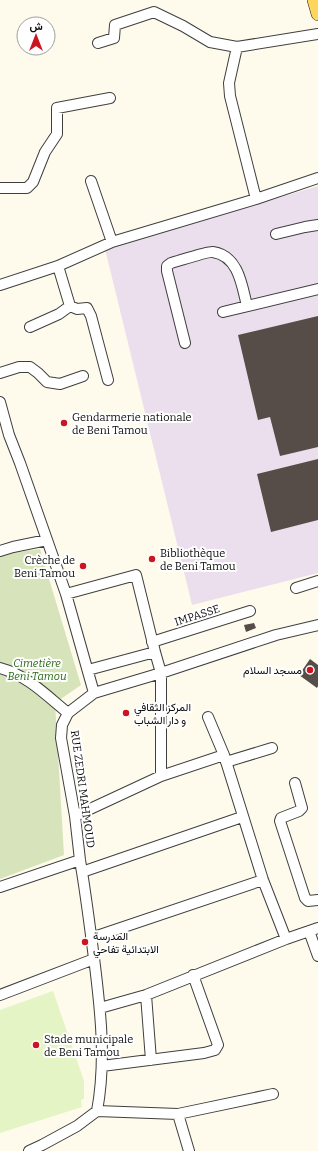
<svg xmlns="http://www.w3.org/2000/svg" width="318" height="1151" viewBox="0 0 318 1151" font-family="Bitter,Vazirmatn,serif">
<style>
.industrial{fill:#ebdfed}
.cemetery{fill:#d7e3ba}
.pitch{fill:#e4f4c4}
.building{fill:#564d48}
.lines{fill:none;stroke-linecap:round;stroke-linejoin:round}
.minor-casing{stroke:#3f3f3f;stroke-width:12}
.major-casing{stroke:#1d1d1d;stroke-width:14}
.minor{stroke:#fff;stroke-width:10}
.major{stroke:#ffd65c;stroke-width:13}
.poi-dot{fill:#cb1520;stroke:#fff;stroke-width:1.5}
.labels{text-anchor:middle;stroke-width:4;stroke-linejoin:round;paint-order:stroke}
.poi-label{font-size:11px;fill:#0c0c0c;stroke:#fff;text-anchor:start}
.street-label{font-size:11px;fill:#0c0c0c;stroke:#fff}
.park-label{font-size:11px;font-style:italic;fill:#286b16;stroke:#fff}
</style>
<rect width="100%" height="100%" fill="#fffbec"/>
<path class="industrial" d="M318 186V573L192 605 105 249Z"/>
<path class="cemetery" d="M40 549 81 685 55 703 64 855 0 879V557L4 554Z"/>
<path class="pitch" d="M53 991 84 1081V1099L81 1100 82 1107 0 1133V1010Z"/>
<path class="building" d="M318 316V447L280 456 270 417 258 420 238 335Z
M318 459V520L271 532 257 474Z
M254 623 256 628 246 632 244 625Z
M310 659 318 665V686L317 688 299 675Z"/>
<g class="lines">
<defs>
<path id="minor" d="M98 43 114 38 115 25 154 12 183 26 210 42 237 47
M91 181 112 242
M0 188H27L33 182 45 152 57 134V108L110 98
M256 199 230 96 229 83 237 47 318 34
M276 234 305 227 318 225
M58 266 70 306 77 309 87 308 91 316 108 380
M0 285 58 266 112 242 256 199 318 178
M223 312 318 289
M30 327 59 314 70 306
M185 343 167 271V266L171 263C179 261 208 251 213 252 239 256 242 286 247 306
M0 373 19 367H30L38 373 47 382 60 384 83 376
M0 402 9 435 20 463 66 594 94 693
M0 551 13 547 47 540
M296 588 318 581
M66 594 136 575 155 652 161 673V776L75 816
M152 642 250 611
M0 668C27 675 47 696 68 713
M88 670 155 652
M208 717 224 755 263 880 286 939
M226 762 272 748
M161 776 224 755
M295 783 302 808 299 811 281 818 280 821 305 898 308 901 318 900
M82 872 242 817
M0 887 80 860
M309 931 318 956
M91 938 263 880
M0 995 94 959
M146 995 151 1060
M100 1008 146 995 286 939 318 928
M102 1066 204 1053 215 1050 218 1045 193 975
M97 1111C106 1062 101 1015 95 966 91 935 87 903 82 872L80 860 75 816 61 738 62 725 68 713 94 693 161 673 276 635 318 625
M178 1114 189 1151
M29 1151 42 1145 77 1126 97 1111 178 1114 273 1094"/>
<path id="major" d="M314 0 318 14"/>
</defs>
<use href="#minor" class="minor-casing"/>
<use href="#major" class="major-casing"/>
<use href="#minor" class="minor"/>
<use href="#major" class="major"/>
</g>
<g class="poi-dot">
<circle cx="64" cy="423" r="4"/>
<circle cx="152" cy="559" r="4"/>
<circle cx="83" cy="566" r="4"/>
<circle cx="310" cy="670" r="4"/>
<circle cx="126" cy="713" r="4"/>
<circle cx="85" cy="942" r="4"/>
<circle cx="36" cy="1045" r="4"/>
</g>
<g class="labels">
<g class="poi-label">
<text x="72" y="421">Gendarmerie nationale<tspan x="72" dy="13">de Beni Tamou</tspan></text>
<text x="160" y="557">Bibliothèque<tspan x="160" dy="13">de Beni Tamou</tspan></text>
<text x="75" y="564" text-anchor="end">Crèche de<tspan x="75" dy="13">Beni Tamou</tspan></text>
<text x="302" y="674" text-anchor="end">مسجد السلام</text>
<text x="134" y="711">المركز الثقافي<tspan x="134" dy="13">و دار الشباب</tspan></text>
<text x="93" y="940">المدرسة<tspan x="93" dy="13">الابتدائية تفاحي</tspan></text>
<text x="44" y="1043">Stade municipale<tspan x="44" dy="13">de Beni Tamou</tspan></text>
</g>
<g class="street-label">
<text transform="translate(197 615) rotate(-18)" y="4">IMPASSE</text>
<text transform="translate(83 789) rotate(82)" y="4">RUE ZEDRI MAHMOUD</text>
</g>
<g class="park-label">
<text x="37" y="667">Cimetière<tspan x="37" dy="13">Beni Tamou</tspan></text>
</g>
</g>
<g transform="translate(36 36)"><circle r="19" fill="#ffffff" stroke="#9e9e9e"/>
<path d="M0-3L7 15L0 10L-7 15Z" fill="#cb1520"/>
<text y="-6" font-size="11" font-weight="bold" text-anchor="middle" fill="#0c0c0c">ش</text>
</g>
</svg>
